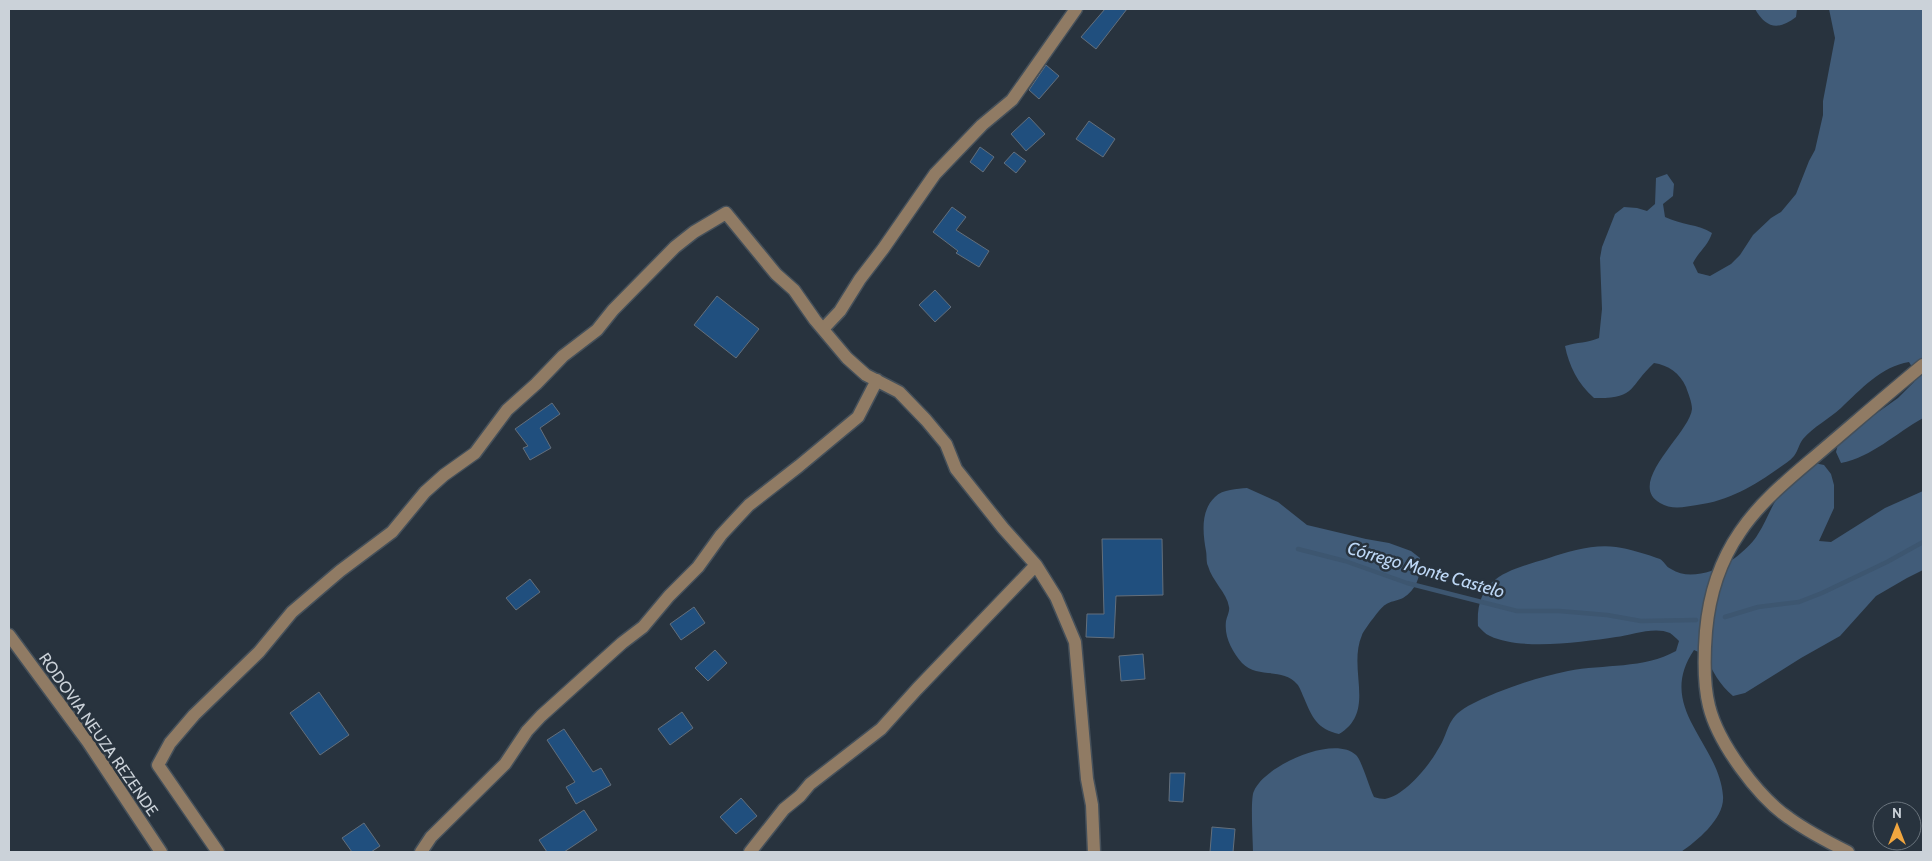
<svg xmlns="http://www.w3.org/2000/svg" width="1932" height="861" viewBox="0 0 1932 861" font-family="Cabin,sans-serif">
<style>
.green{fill:#415c79}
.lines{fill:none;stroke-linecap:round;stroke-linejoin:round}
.stream{stroke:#3d5670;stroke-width:4.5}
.building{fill:#204f7e;stroke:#636f7c}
.minor-casing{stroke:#45505a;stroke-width:15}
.minor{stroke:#907b64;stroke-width:12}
.labels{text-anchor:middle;stroke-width:5;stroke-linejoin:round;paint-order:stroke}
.street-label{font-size:16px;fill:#cbd2d9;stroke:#28333e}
.water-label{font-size:18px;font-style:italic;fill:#bdd7f5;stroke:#28333e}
</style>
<rect width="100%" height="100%" fill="#28333e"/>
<path class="green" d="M1755 9H1797L1796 17C1778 31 1766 28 1755 9Z
M1829 9H1923V418C1896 433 1872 457 1841 463L1836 452 1839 440 1898 398 1914 382 1915 372 1909 362C1882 366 1860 390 1841 408 1829 419 1813 427 1803 439 1799 444 1798 451 1794 456 1790 461 1784 464 1779 468 1754 486 1728 501 1697 505 1685 507 1671 510 1660 503 1625 483 1690 433 1692 409 1692 402 1688 393 1686 387 1680 373 1668 365 1654 363 1628 387 1637 399 1594 398 1578 384 1569 366 1565 346 1577 342 1588 343 1599 338L1602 309 1600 258 1602 247 1615 214 1624 207 1637 208 1647 211 1655 204 1656 178 1667 174 1674 184 1673 196 1663 204 1665 217C1681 225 1698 224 1712 233 1708 246 1699 251 1693 263L1698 273 1710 276 1731 264 1740 255 1753 235 1771 218 1781 212 1796 194 1809 161 1815 150 1823 115V101L1835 38Z
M1814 463 1824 465 1831 474 1834 485V508L1819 541 1831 542 1885 508 1923 491V570L1907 578 1876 596 1840 636 1801 658 1745 693 1733 696C1719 684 1713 672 1705 655L1694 650C1655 708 1719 742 1723 796 1725 818 1697 841 1681 852H1253C1253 841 1250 798 1254 791 1264 766 1334 734 1356 755 1362 761 1369 787 1374 797 1377 798 1382 799 1385 799 1404 796 1428 767 1437 751 1450 732 1445 719 1468 706 1499 690 1534 678 1568 671 1604 664 1644 669 1676 651L1679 641C1676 638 1673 635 1670 633 1655 626 1631 635 1616 637 1582 642 1522 651 1490 636 1485 634 1482 630 1478 626 1475 576 1510 570 1549 558 1569 551 1594 544 1616 547 1627 548 1649 555 1660 559 1664 561 1666 567 1671 569 1683 577 1698 575 1711 571 1727 566 1750 548 1758 534 1766 522 1771 506 1780 494 1790 483 1803 473 1814 463Z
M1247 488 1278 502 1307 525 1366 539 1389 543 1411 551 1420 558C1421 574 1418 589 1403 598 1397 601 1390 601 1385 605 1381 607 1364 630 1362 635 1347 670 1377 711 1339 734 1317 729 1312 717 1304 698 1302 694 1300 687 1297 684 1283 667 1257 679 1242 663 1232 651 1224 637 1226 621 1227 616 1230 611 1229 607 1227 593 1212 581 1208 566 1206 562 1207 556 1206 551 1203 534 1200 511 1215 497 1223 489 1237 489 1247 488Z"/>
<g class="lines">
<path class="stream" d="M1298 549 1345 561 1407 583 1517 611H1559L1607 615 1641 621 1696 620
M1725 617 1758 607 1799 602 1822 593 1887 562 1923 542"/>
</g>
<path class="building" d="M1105 9H1127L1096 49 1081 37Z
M1046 65 1059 76 1039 99 1029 90Z
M1029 117 1045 134 1026 151 1011 134Z
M1089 121 1115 139 1103 157 1076 139Z
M980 147 994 157 983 172 970 162Z
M1014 152 1026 161 1016 173 1004 163Z
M952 207 966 217 956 230 989 251 979 267 956 253 958 251 933 232Z
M935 290 951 307 935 322 919 305Z
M717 296 759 329 736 358 694 325Z
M552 403 560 414 540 428 551 448 530 460 523 448 528 446 515 429Z
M1102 539H1162L1163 595 1116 596 1114 638 1086 637 1087 614H1104Z
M530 579 540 592 516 610 506 598Z
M694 607 705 623 681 640 670 624Z
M715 650 727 663 708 681 695 668Z
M1143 654 1145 679 1121 681 1119 656Z
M319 692 349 735 320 755 290 713Z
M682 712 693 728 670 745 658 729Z
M564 729 593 772 601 768 611 785 576 804 566 787 575 782 547 740Z
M1170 773H1185L1183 802 1169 801Z
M741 798 757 816 736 834 720 817Z
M584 810 597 830 564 852H547L539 840Z
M364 823 380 846 371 852H352L342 838Z
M1212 827 1235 829 1233 852H1210Z"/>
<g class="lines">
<defs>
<path id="minor" d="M823 329 840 311 860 279 883 249 935 174 982 125 1012 100 1076 9
M9 635 88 742 161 852
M218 852 158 765 170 743 194 715 259 652 292 612 340 571 392 532 425 492 444 475 475 453 507 410 536 384 563 356 597 330 613 310 675 247 694 232 726 213 776 274 794 290 815 320 847 358 866 375 899 392 926 420 946 444 956 469 1003 528 1036 565 1056 597 1075 642 1087 779 1092 805 1094 852
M421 852 431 837 505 764 527 731 541 716 622 643 643 627 669 596 698 567 721 535 749 505 799 466 858 417 877 380
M750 852 784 809 800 796 810 784 881 729 917 689 1036 565
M1848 852C1828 842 1807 831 1789 818 1758 797 1718 743 1709 706 1703 682 1704 656 1706 631 1709 597 1720 561 1740 532 1762 499 1795 474 1825 448 1858 420 1890 392 1923 365"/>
</defs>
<use href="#minor" class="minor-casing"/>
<use href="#minor" class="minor"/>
</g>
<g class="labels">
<g class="street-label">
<text transform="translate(99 734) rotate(55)" y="6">RODOVIA NEUZA REZENDE</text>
</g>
<g class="water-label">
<text transform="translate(1426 570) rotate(16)" y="6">Córrego Monte Castelo</text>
</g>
</g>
<rect width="1932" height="861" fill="none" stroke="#cbd2d9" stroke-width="20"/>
<g transform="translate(1897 826)"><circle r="24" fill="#28333e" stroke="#69737c"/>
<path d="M0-4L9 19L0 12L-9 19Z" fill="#f1a63f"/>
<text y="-8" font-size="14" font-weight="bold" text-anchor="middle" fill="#cbd2d9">N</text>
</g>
</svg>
